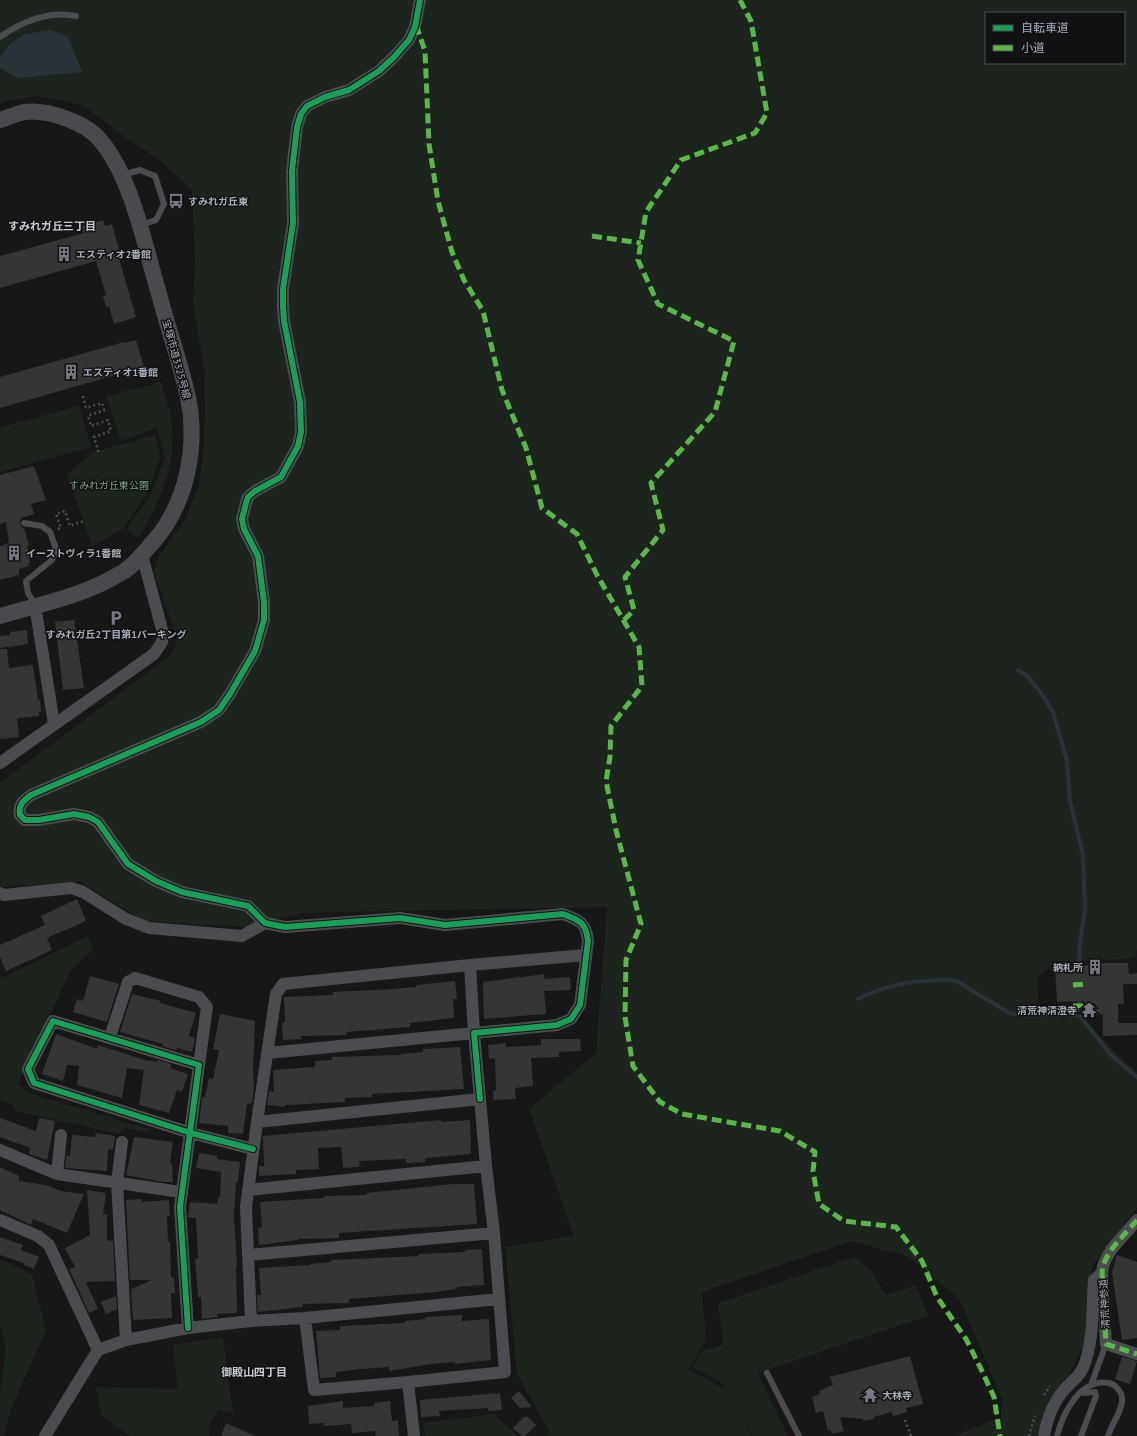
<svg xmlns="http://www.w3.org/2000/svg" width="1137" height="1436" viewBox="0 0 1137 1436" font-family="'PT Sans','Noto Sans JP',sans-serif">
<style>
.green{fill:#1d241e;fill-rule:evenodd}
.water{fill:#2a3239}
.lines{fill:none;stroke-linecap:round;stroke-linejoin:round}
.stream{stroke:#2a3239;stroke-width:4}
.building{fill:#353536}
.path{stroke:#4d4e52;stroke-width:2.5;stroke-dasharray:2 3;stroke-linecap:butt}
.lane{stroke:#4b4c50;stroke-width:6}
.street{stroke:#4b4c50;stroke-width:12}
.secondary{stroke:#4a4a4e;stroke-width:16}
.quiet{stroke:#58b947;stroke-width:5;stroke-dasharray:10 5;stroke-linecap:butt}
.cycleway-casing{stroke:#111113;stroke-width:8}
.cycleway{stroke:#1a9f57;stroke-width:6}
.labels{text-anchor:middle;stroke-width:3;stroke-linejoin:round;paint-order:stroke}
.poi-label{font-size:10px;font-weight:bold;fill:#a8adb8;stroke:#111113;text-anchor:start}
.street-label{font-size:10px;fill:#a8adb8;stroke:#111113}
.park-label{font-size:10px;fill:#7fa381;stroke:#111113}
.neighbourhood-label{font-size:11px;font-weight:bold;fill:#c9ccd4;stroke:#111113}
</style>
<rect width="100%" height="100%" fill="#171717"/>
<path class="green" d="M0 0H1137V950L1135 957 1130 959 1056 962 1041 974 1038 979 1039 1007 1042 1012 1079 1013 1118 1055 1137 1072V1208L1092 1266 1087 1337 1041 1436H954L1001 1417 1002 1398 959 1298 909 1257 852 1241 702 1292 706 1340 689 1369 725 1389 722 1383 693 1368 700 1352 723 1344 718 1303 855 1257 871 1271 886 1295 916 1285 928 1316 758 1373 788 1436H753L736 1408 752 1436H545L550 1433 517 1374 505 1247 574 1236 529 1109 596 1053 607 907 302 913 245 927 144 921 80 881 2 887 0 885V783L169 657 176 646V634L154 572 157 559 185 520 199 485 204 446 205 374 193 302 195 264 192 190 160 160 126 138 83 105 37 96 5 101 0 104ZM986 13H1124V63H986Z
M161 382C164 395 171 410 172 424 176 465 160 505 137 539L127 528 151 494 165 458 157 428 121 441 106 396Z
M79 406 91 447 0 472V427Z
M155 435 160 456 150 489 123 529 92 546 67 474 93 452Z
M87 936 94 949 71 970 18 1084 29 1093 149 1129 148 1132 125 1128 118 1134 16 1111 13 1105 0 1101V974L2 978Z
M0 1259 32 1274 46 1330 11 1409 4 1436H0V1392L6 1348 0 1325Z
M223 1337 233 1413 219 1409 208 1426 209 1436H130L101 1415 96 1387 178 1389 173 1345Z
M494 1414 518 1436H425L423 1423Z"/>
<path class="water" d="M51 30 68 37 82 72 18 78 0 68V57L10 44 25 34Z"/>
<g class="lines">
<path class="stream" d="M1018 670 1027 676 1041 693 1053 712 1067 761 1070 801 1083 855 1085 910 1080 942 1079 969
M1079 996V1015L1111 1055 1137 1077
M858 999C890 983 916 980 951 980L958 982 1011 1014 1079 1015"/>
</g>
<path class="building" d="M103 220 105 226 112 224 120 254 118 255 136 317 114 324 109 306 106 307 103 296 106 295 96 261 0 288V256L84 233 82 226Z
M136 340 144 367 0 408V377L124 342V343Z
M34 466 46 500 31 504 34 514 21 518 20 522 21 526 24 528 29 545 27 546 30 563 28 564 29 566 19 569V575L0 580V546L9 543 6 522 0 524V475Z
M74 620 84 688 63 690 55 622Z
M27 630 28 644 0 648V636L10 635V632Z
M0 649H7L9 668 33 665 38 700 40 699 41 712H39V716L17 718 19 737 0 739Z
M77 899 86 921 47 938 52 950 6 971 0 957V945L45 925 41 916Z
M1089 961H1100V963H1128L1129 974 1137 973V984H1123L1124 1004H1118V1023H1137V1035L1103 1036V1014L1096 1015 1095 1003 1085 1004V1001L1057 1002 1055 968H1058V966L1089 965Z
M544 974V979L570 977 571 990 544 991 546 1014 484 1019 483 982Z
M90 976 119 984 107 1022 73 1012 77 999 83 1001Z
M455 981 457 999H453L454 1018 410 1023V1027L347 1032V1035L301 1036V1039L283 1040 282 1023 285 1022 284 997 333 995V992L394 989 416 987V985Z
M132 994 161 1001 160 1003 196 1013 189 1036 195 1038 192 1052 177 1048 176 1050 162 1046 163 1044 120 1032Z
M220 1014 255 1021 253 1071 254 1089 252 1103 247 1104 243 1134 228 1133V1126L199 1123 202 1097H205L209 1078 213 1079 219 1050 213 1049Z
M56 1034 97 1049 98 1045 148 1061 149 1060 157 1062 158 1060 171 1064 170 1068 188 1074 182 1092 177 1090 169 1113 139 1105 144 1070 127 1068 122 1098 77 1085 79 1066 67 1065 63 1081 42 1074Z
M541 1039H580L581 1051 559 1052V1057L531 1058 533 1086 515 1088 516 1099 494 1100 493 1091 496 1090 495 1058 489 1059 488 1045 506 1043V1047L541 1045Z
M460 1047 464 1089 372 1094V1097L345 1098V1102L286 1105 285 1107 267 1105 269 1091 274 1092 273 1070 313 1067H315V1061L332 1060V1057L401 1055 400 1054 423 1052V1049Z
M0 1118 36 1131 39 1118 55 1121 47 1160 29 1154 30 1148 0 1137Z
M441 1120V1122L470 1120 471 1154 425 1158V1162L406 1163V1159L359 1161 360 1167 343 1168 341 1147 318 1148 319 1169 296 1170V1174L259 1176V1166H264L263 1136Z
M96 1133 115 1136 113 1150 108 1149 107 1171 65 1168 66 1156H70L72 1135 95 1137Z
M134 1137 173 1142 170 1163H172L173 1182H163L126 1175Z
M199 1153 217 1156V1159L240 1162 238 1182H236L234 1216 237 1266H236L237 1313 217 1314 218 1317 202 1319 201 1297H198L196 1270 195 1259 198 1258 196 1218 188 1217 190 1202 217 1204 218 1198 220 1197 221 1172 196 1168Z
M0 1167 19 1176V1181L46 1185 61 1191 84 1194 67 1233 33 1219 31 1225 0 1210Z
M453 1184H474L477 1224 339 1233V1238L298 1239V1240L259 1245 258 1228 262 1227 260 1202 324 1198V1196L367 1195 366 1193Z
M87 1190 106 1193 103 1215 107 1214V1240L113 1241 115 1281 86 1282 98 1309 89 1313 69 1269 75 1267 65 1248 90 1235Z
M142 1199V1202L169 1200 170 1216H167L168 1242 170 1241 171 1277 174 1278 175 1293H171L172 1318 133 1320 131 1289 152 1280H130L126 1200Z
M0 1237 23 1245 21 1250 39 1257 34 1269 24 1265V1263L0 1255Z
M482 1249 484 1285 457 1287V1289L436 1292 349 1299V1303L303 1304V1307L258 1312 257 1295H261L259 1268 310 1265V1264L331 1262V1260L419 1256 418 1254 465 1252V1250Z
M1117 1255 1137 1262V1338L1122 1340 1112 1272Z
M116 1296 117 1309 106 1314 101 1302Z
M462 1315V1321L489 1319 491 1360 455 1364 454 1362 431 1364 390 1371 389 1367 361 1369 336 1372V1377L320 1378 316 1331 340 1330V1326L405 1323V1321L425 1319V1317Z
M910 1356 923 1404 906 1408 907 1412 893 1416 892 1412 873 1417 874 1419 863 1421V1419L840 1417 844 1431 832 1434 831 1430 828 1431 823 1411 816 1413 812 1397 820 1394 819 1391 833 1385 830 1377Z
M1122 1357 1137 1361 1130 1384 1115 1379Z
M519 1391 532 1407 520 1408 511 1398Z
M500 1393 502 1410 488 1411V1408L439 1411 440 1416 421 1417 420 1400Z
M343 1401V1408L374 1406V1403L390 1401 392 1421 398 1420 399 1436H376L375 1431 352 1433 351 1424 325 1426 324 1423 309 1424 308 1406Z
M524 1417H528L536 1425 525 1436H522L513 1428Z
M226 1423 255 1436H221Z"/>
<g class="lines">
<path class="path" d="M83 396 86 408 102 403 104 410 88 416 91 426 108 420 111 431 94 437 99 454
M58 529 61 528 56 514 65 511 70 526 84 521
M1044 1395 1050 1386
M905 1420 911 1436
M1029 1436 1035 1416"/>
<path class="lane" d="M0 37C21 22 50 10 76 16
M122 175 140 170 155 176 164 204 156 220 141 225
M24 523 42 526 50 532 56 549 52 560 26 581 28 593 35 605
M767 1373 799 1436
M1091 1385 1106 1344
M1057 1436C1063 1413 1080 1378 1109 1383 1115 1384 1122 1392 1122 1398 1124 1407 1111 1426 1108 1436
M1081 1436 1096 1396 1095 1392 1084 1393"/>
<path class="street" d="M420 0 415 27 409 40 394 57 379 71 349 90 325 97 307 106 301 114 297 127 292 171 293 223 283 289V306L284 321 300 402 301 432 298 446 281 477 255 491 248 497 246 503 242 519 244 529 258 556 264 602V620L255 651 230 694 219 710 201 722 31 795C23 801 18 805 20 815L25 820H39L74 814 89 817 98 822 128 864 156 881 182 892 248 906 265 923 285 927 400 918 445 925 563 914C579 920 586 922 588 941L580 1005 571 1019 557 1025 474 1033 480 1099
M35 605 54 724
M0 763 154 654 162 642 163 633 142 555
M0 893 4 895 71 888 83 892 126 919 149 928 242 936 265 923
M110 1037 128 982 135 978 199 997 207 1007 199 1065
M268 1053 474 1033 470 965 586 955
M257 1122 276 994 283 984 470 965
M122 1142 117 1183 126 1340
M0 1150 57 1174 181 1192
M57 1174 61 1135
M248 1190 486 1166 494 1233 505 1372 408 1382
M0 1220 38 1236 49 1245 98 1350
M1137 1220C1125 1235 1103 1253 1102 1273L1106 1344 1137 1354
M249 1255 494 1233
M305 1318 314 1390 408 1382 414 1436
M251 1321 246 1207 257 1122 480 1099 486 1166
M188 1328 180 1207 199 1065 53 1021 28 1069 34 1083 191 1133 253 1149
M45 1436 98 1350 126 1340 188 1328 251 1321 305 1318 499 1299
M1044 1436C1047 1419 1053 1402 1065 1389 1071 1382 1079 1377 1083 1368 1094 1342 1092 1309 1094 1280L1102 1273"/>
<path class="secondary" d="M0 120C7 118 16 114 24 112 47 109 86 122 101 141 132 178 145 247 159 294 168 328 180 362 188 397 198 446 187 503 154 541 144 552 134 566 121 573 84 596 41 604 0 616"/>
<path class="quiet" d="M416 25 425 51 429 144 438 201 452 252 464 280 483 311 502 390 526 448 542 508 577 534 597 575 639 647 642 686 611 726 610 757 606 781 616 830 641 924 626 960 625 1017 633 1066 660 1102 682 1114 780 1131 815 1152 813 1171 819 1204 844 1221 896 1227 922 1261 937 1297 966 1339 981 1369 994 1397 1000 1436
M592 236 641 243
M624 620 634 610 625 577 663 530 651 483 715 412 734 341 658 304 638 260 646 212 681 160 755 133 767 113 751 21 740 0
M1073 985 1085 984
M1073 1006H1084
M1137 1220C1125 1235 1103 1253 1102 1273L1106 1344 1137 1354"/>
<defs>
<path id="cycleway" d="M420 0 415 27 409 40 394 57 379 71 349 90 325 97 307 106 301 114 297 127 292 171 293 223 283 289V306L284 321 300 402 301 432 298 446 281 477 255 491 248 497 246 503 242 519 244 529 258 556 264 602V620L255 651 230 694 219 710 201 722 31 795C23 801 18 805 20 815L25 820H39L74 814 89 817 98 822 128 864 156 881 182 892 248 906 265 923 285 927 400 918 445 925 563 914C579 920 586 922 588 941L580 1005 571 1019 557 1025 474 1033 480 1099
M188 1328 180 1207 199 1065 53 1021 28 1069 34 1083 191 1133 253 1149"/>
</defs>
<use href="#cycleway" class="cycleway-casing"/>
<use href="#cycleway" class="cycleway"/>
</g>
<defs>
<symbol id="bus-bare" viewBox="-9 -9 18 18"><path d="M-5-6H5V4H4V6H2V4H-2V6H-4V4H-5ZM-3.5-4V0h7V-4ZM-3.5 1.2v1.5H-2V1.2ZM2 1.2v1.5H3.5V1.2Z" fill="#757880" stroke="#111113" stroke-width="2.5" paint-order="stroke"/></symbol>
<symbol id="building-bare" viewBox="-9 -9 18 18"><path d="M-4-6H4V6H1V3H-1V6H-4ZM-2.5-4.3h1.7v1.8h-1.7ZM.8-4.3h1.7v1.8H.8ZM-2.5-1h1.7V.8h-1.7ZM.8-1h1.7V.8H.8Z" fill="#757880" stroke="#111113" stroke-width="2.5" paint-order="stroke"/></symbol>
<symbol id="parking-bare" viewBox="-9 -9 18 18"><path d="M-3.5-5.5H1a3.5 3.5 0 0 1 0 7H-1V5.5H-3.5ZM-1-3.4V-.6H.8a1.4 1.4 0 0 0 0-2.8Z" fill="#757880" stroke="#111113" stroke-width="2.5" paint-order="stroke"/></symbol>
<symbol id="temple-bare" viewBox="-9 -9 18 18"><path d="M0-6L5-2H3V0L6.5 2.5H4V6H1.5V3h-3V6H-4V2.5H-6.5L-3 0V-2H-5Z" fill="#757880" stroke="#111113" stroke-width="2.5" paint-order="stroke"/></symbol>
</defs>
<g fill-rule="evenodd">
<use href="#bus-bare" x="165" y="190" width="22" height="22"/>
<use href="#building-bare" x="53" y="243" width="22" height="22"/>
<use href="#building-bare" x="60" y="361" width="22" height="22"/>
<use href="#building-bare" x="3" y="542" width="22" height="22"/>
<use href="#parking-bare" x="105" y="607" width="22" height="22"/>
<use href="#building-bare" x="1084" y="956" width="22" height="22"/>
<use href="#temple-bare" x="1078" y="999" width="22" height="22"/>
<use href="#temple-bare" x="859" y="1384" width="22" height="22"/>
</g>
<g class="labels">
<g class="poi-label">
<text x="188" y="205">すみれガ丘東</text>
<text x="76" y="258">エスティオ2番館</text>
<text x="83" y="376">エスティオ1番館</text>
<text x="26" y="557">イーストヴィラ1番館</text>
<text x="116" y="638" text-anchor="middle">すみれガ丘2丁目第1パーキング</text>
<text x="1083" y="971" text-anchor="end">納札所</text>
<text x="1077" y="1014" text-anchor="end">清荒神清澄寺</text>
<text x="882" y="1399">大林寺</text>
</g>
<g class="street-label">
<text transform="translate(177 359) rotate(75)" y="4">宝塚市道3325号線</text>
<text transform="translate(1104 1304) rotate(-93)" y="4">清荒神参道</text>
</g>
<g class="park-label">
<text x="109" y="489">すみれガ丘東公園</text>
</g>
<g class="neighbourhood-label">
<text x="52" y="230">すみれガ丘三丁目</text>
<text x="254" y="1376">御殿山四丁目</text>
</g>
</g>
<rect x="985" y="12" width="140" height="52" fill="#111113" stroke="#4d4f55"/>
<rect x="993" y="25" width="20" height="6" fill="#1a9f57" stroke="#4d4f55"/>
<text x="1021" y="32" font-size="12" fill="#a8adb8">自転車道</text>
<rect x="993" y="45" width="20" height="6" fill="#58b947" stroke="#4d4f55"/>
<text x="1021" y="52" font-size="12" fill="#a8adb8">小道</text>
</svg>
